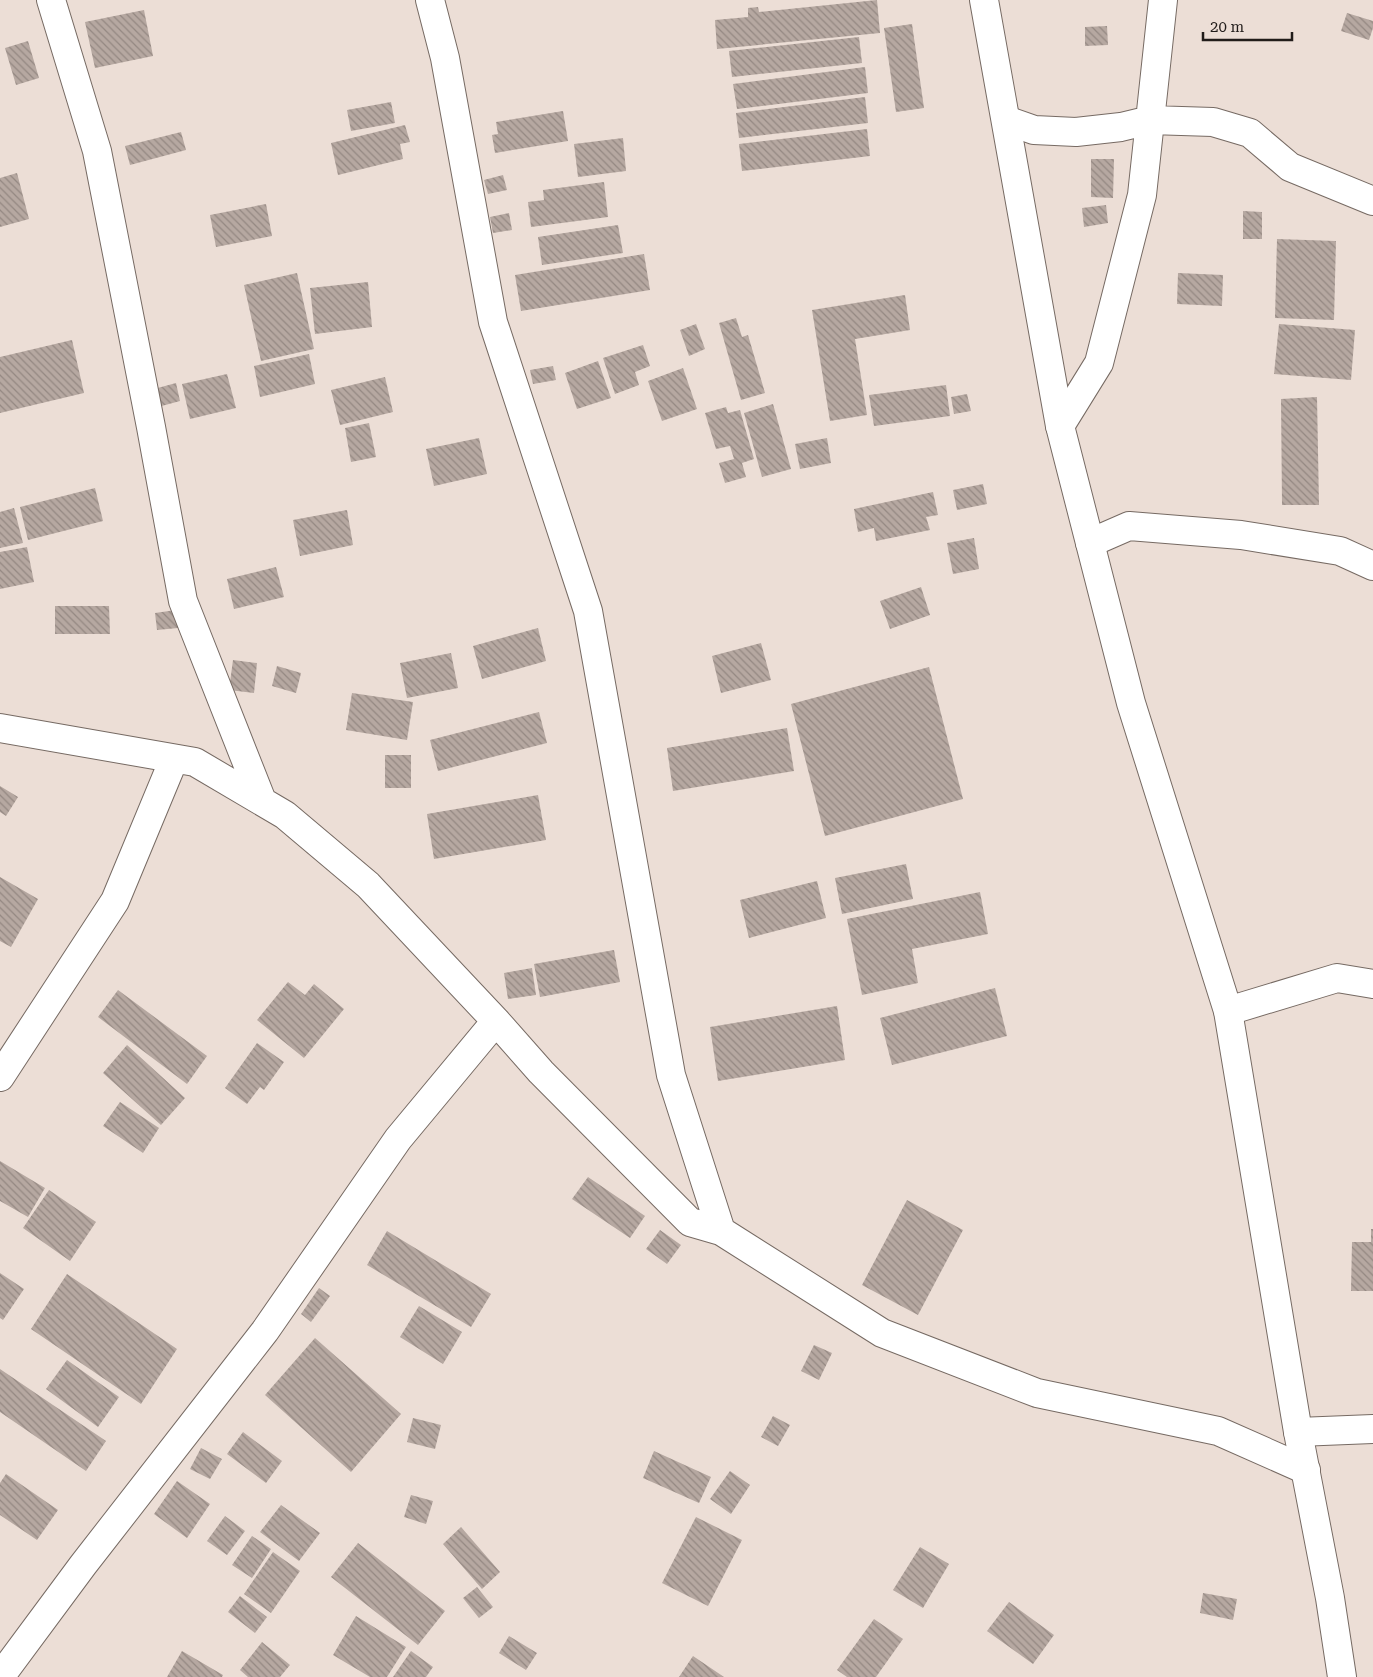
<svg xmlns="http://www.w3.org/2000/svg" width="1373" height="1677" viewBox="0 0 1373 1677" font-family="'Roboto Serif',serif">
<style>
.building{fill:url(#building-back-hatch)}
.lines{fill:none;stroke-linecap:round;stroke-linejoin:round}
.minor-casing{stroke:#766a63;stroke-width:30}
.tertiary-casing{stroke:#766a63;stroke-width:30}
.minor{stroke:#fff;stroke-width:28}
.tertiary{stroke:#fff;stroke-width:28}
</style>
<defs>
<pattern id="building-back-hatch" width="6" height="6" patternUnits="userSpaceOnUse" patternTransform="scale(1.25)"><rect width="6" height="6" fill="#b6a8a1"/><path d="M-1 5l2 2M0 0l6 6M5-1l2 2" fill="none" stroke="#948882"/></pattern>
</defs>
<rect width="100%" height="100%" fill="#ecded6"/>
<path class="building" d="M877 0 880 33 717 49 715 20 748 17V8L758 7 759 12Z
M144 10 153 56 95 68 85 22Z
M1347 13 1373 21V28L1369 40 1341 31Z
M912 24 924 108 896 112 884 28Z
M1107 26 1108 45 1085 46V27Z
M859 37 862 63 732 77 729 51Z
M28 41 39 78 16 85 5 48Z
M865 67 868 93 737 109 733 84Z
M865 97 868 123 739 138 736 113Z
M391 102 395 123 351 131 347 110Z
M563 111 568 141 495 153 492 135 498 134 496 122Z
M405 125 410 142 400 144 403 159 338 175 331 143Z
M867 129 870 156 742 171 739 144Z
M181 132 186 150 130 165 125 146Z
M623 138 626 171 578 177 574 144Z
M1091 159H1114L1113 198 1091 197Z
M17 173 29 219 0 227V178Z
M503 175 507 190 488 194 484 180Z
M604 182 608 217 531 227 528 202 544 200 543 190Z
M266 204 272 236 216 247 210 215Z
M1106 205 1108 223 1084 227 1082 208Z
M1243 211 1262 212V239H1243Z
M509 213 512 230 493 233 490 217Z
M618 225 623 253 542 265 538 237Z
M1277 239 1336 241 1334 320 1275 318Z
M644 254 650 290 521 311 515 275Z
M297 273 314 349 261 361 244 285Z
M1178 273 1223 275 1222 306 1177 304Z
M368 282 372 327 315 334 310 288Z
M905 295 910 330 855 339 867 415 830 421 812 310Z
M736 318 742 337 748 335 765 393 741 400 719 323Z
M696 324 705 349 689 356 680 330Z
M1279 324 1355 330 1351 380 1274 374Z
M72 340 84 393 0 413V357Z
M643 345 650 366 635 372 639 385 615 394 603 358Z
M309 354 315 384 260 397 254 366Z
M598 361 611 398 577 409 565 373Z
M553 366 556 380 533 384 530 370Z
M683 368 697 409 662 421 648 381Z
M227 374 236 408 190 419 182 384Z
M385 377 393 412 340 425 331 390Z
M176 383 180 401 158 407 154 389Z
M946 385 950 416 874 426 869 395Z
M967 394 971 411 954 414 951 397Z
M1317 397 1319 505H1282L1281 399Z
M773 404 791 469 762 477 744 413Z
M726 407 728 413 740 410 754 459 742 463 746 477 725 483 719 463 734 459 730 446 716 449 705 413Z
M369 423 376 457 351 462 345 428Z
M479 438 487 474 434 486 426 449Z
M827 438 831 463 800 469 795 444Z
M983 484 987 504 957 510 953 490Z
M95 488 103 521 28 540 20 507Z
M933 492 938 515 926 517 930 530 876 541 874 528 858 532 854 509Z
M14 508 23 543 0 548V512Z
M347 510 353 545 300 556 293 520Z
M974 538 979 569 953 574 947 543Z
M27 547 34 582 0 589V552Z
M276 567 284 597 234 609 227 579Z
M921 587 930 615 890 629 880 601Z
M55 606H109L110 634H55Z
M176 610 178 628 157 630 155 613Z
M538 628 546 661 482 679 473 646Z
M761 643 771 680 721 693 712 656Z
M451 653 458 688 407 698 400 663Z
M233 660 257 663 254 693 229 690Z
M277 666 301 673 296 693 272 686Z
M929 667 963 799 825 836 791 704Z
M352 693 413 702 407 740 346 730Z
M539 712 547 743 438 771 430 740Z
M787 728 794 771 673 791 667 748Z
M385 755H411V788H385Z
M0 786 18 797 6 816 0 812Z
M538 795 546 840 434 859 427 814Z
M906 864 913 899 842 914 835 878Z
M0 877 38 899 11 947 0 941Z
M817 881 826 918 749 938 740 900Z
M980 892 988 934 912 949 918 983 862 995 847 919Z
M614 950 620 982 540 997 534 964Z
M532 968 536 995 508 999 504 973Z
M288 982 305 995 314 984 344 1009 304 1058 257 1020Z
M995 988 1007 1036 892 1065 880 1018Z
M118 990 207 1056 187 1084 98 1017Z
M837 1006 845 1060 718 1081 710 1027Z
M257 1043 284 1062 264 1090 260 1087 247 1104 225 1088Z
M127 1045 185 1098 161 1125 103 1073Z
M120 1102 159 1128 143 1153 103 1126Z
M0 1161 45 1188 28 1217 0 1201Z
M588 1177 645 1216 630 1238 572 1199Z
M49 1190 96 1222 70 1261 23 1228Z
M907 1200 963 1230 918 1315 862 1285Z
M1371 1229H1373V1291H1351L1352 1242H1371Z
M660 1230 681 1245 667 1264 646 1249Z
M387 1231 491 1294 471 1327 367 1265Z
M0 1273 24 1289 3 1320 0 1318Z
M67 1274 177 1349 141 1404 31 1329Z
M319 1288 330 1296 311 1322 301 1314Z
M419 1306 462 1332 443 1364 400 1337Z
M315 1338 401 1414 351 1472 265 1395Z
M814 1345 832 1353 819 1380 801 1371Z
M67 1360 119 1397 98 1427 46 1389Z
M0 1369 106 1441 86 1471 0 1412Z
M773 1416 790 1425 778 1446 761 1437Z
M413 1418 441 1425 435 1449 407 1442Z
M243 1432 282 1461 266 1483 227 1454Z
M201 1448 222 1459 210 1479 190 1469Z
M654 1451 711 1477 699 1503 643 1478Z
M730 1471 750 1485 731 1514 710 1499Z
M6 1474 58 1510 37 1540 0 1515V1483Z
M177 1481 210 1504 187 1538 154 1514Z
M411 1495 433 1501 426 1524 404 1517Z
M281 1505 320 1533 299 1561 260 1532Z
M225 1516 245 1531 227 1555 207 1541Z
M696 1517 742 1540 708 1606 662 1583Z
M461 1527 500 1572 482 1589 443 1544Z
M252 1536 271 1549 252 1578 232 1565Z
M358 1543 445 1611 418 1645 331 1577Z
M920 1547 949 1564 923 1608 893 1590Z
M273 1552 300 1571 271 1613 244 1594Z
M477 1587 493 1607 479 1618 463 1598Z
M1203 1593 1237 1599 1233 1620 1200 1613Z
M240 1596 267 1617 255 1633 228 1612Z
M1009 1602 1054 1635 1033 1664 987 1631Z
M356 1616 406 1647 387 1677H370L333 1655Z
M874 1619 903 1639 876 1677H847L837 1670Z
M509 1636 537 1653 526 1670 499 1653Z
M262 1642 290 1665 280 1677H248L240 1670Z
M182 1651 223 1675 222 1677H167Z
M411 1651 433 1667 426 1677H393Z
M693 1656 724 1677H679Z"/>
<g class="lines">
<defs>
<path id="minor" d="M51 0 97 151 151 427 183 601 262 801
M430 0 445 58 493 322 588 611 671 1075 721 1231
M1006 120 1034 130 1076 132 1121 127 1150 120 1213 122 1250 133 1290 167 1373 201
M1060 426 1099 363 1142 195 1163 0
M1090 543 1129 526 1241 535 1340 551 1373 566
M0 728 195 762 285 815 368 885 496 1021 541 1072 690 1222 721 1231 882 1333 1037 1393 1218 1431 1306 1470
M1228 1011 1337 978 1373 984
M0 1077 115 901 174 759
M1298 1432 1373 1429
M0 1677 83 1565 265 1331 398 1139 496 1021"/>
<path id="tertiary" d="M984 0 1060 426 1131 703 1228 1011 1298 1432 1330 1598 1342 1677"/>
</defs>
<use href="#minor" class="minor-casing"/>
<use href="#tertiary" class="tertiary-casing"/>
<use href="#minor" class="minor"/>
<use href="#tertiary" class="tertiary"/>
</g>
<path d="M1203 32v8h89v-8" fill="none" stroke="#211c1a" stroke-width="2.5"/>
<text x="1210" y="32" font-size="15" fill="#211c1a" stroke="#ecded6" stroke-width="4" paint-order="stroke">20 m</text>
</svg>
